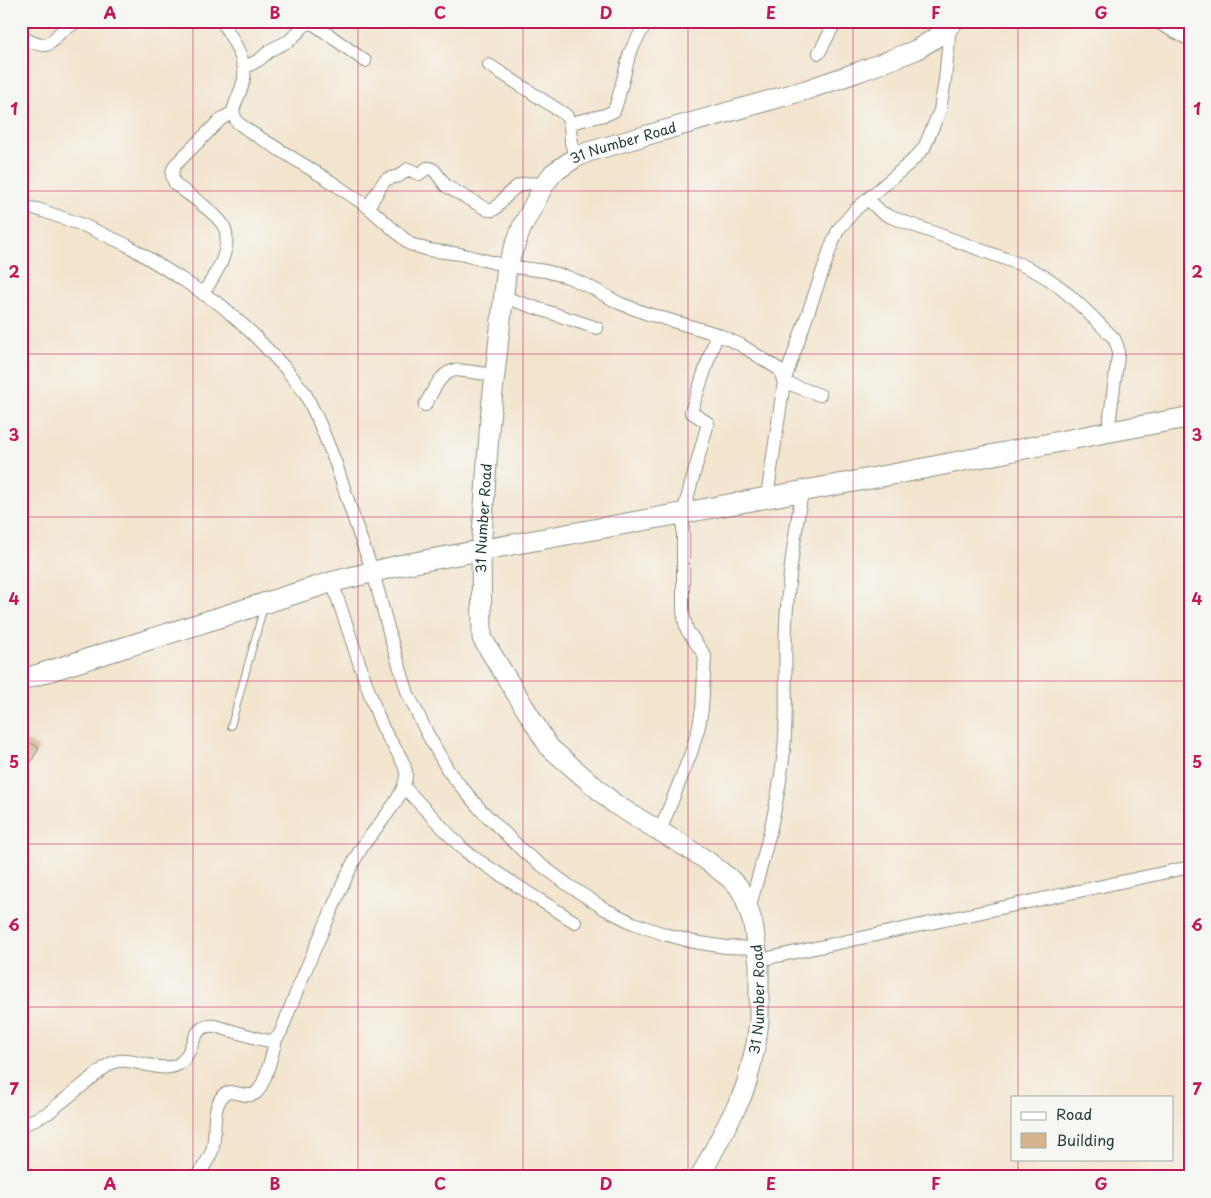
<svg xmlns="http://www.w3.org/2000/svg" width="1211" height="1198" viewBox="0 0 1211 1198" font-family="'Playpen Sans',sans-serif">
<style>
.building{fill:#d7b38e}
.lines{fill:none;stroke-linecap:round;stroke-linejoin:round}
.service-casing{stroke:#899081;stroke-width:8}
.minor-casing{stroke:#899081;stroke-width:14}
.secondary-casing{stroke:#899081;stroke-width:21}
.primary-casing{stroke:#899081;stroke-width:22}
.service{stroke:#fff;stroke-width:6}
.minor{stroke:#fff;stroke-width:12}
.secondary{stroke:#fff;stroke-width:19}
.primary{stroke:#fff;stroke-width:20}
.grid{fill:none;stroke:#c2185b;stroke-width:1;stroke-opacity:0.55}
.labels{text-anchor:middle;stroke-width:4.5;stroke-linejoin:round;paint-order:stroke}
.street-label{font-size:14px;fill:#1f3d34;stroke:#f6f6f2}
.neatline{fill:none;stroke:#c2185b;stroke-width:2}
.grid-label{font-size:16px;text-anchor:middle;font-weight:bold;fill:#c2185b}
</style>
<rect width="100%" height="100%" fill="#f6f6f2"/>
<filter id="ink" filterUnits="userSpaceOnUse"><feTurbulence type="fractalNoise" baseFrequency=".02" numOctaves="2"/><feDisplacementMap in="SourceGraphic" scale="10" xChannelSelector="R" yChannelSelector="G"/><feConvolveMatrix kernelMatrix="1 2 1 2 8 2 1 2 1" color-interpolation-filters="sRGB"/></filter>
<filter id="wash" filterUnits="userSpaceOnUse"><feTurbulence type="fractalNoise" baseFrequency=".0096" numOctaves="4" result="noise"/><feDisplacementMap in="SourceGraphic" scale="20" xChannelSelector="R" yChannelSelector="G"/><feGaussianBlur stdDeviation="1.12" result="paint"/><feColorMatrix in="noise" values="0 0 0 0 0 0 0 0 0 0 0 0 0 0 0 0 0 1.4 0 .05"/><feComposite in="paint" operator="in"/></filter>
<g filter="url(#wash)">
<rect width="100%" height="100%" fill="#f3e4ce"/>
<g id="blocks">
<path class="building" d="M27 741 39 748 21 779V751Z"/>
</g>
</g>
<g filter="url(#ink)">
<use href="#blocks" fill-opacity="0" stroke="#899081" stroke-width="1"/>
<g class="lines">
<defs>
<path id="service" d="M231 726 264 606"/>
<path id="minor" d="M222 21C231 37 247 60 244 79 242 90 235 101 233 112L237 122 249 131 330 181 368 207 410 244 429 250 460 254 507 266 545 271 568 277 592 288 619 303 645 313 717 334 741 345 777 368C783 372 781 377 784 382L820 395
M930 21 943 33
M1155 21 1190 40
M21 37C28 40 38 46 45 45 51 45 56 36 61 32 66 28 72 25 78 21
M819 53 836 21
M489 65 566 115 570 123 571 142 575 158
M244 68 259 60 272 49 289 41 305 25 311 23 314 24 365 61
M570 123 605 115 614 111 618 99 630 52 647 21
M868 199 881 212 891 217 1022 265C1033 270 1043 275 1053 282 1075 298 1094 319 1114 338L1118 348V356L1108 432
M21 207 37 209 83 225 127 245 180 278 222 306 254 335 286 369 305 393 319 422 336 464 359 534 373 572 391 639 408 694 427 733 449 772 480 809 525 853 568 885 605 909 633 923 664 934 694 942 726 947 757 948
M368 207 383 183 387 179 399 176 408 169 419 174 427 168H430L434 170 446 186 488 210H493L496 208C512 189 518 179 544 185
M203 294C209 284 216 273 221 263 225 253 229 240 225 229 221 216 188 194 176 185 171 177 171 173 175 165L220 120 233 112
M503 297 597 328
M425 405C433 392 440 371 457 370L495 375
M767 497 784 382 832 244 838 230 855 210 912 161 924 148 940 110 945 80 950 27
M404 787 461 847 473 857 527 892 575 922
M660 831 691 753 699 726 702 709 705 656 687 630 684 618 683 609V513L708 423 691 412 717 334
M749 909C764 857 779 804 784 749 788 707 784 665 786 623 788 579 795 535 802 491
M759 960 1190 867
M21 1126 48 1113 108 1065C112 1063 115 1061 119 1061 137 1059 161 1073 177 1065 196 1056 189 1022 215 1026L260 1039 269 1041 276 1039 281 1032C296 991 313 952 331 912 340 890 349 868 362 847 374 829 408 794 406 773 405 759 388 740 382 726 363 679 349 630 332 582
M196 1177C202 1169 209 1160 212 1151 217 1134 211 1113 221 1098 230 1084 245 1101 256 1093 265 1086 273 1051 276 1039"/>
<g id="secondary">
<path id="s1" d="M700 1177 741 1098 747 1082 756 1044 759 1021V964L753 924 745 898 738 886 728 877 706 860 681 844 616 805 549 747 482 638 481 550 490 419 507 266 522 227 544 185 553 173 575 158 588 152 806 90 861 71 916 50 943 33 954 21"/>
</g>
<path id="primary" d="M21 680 265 603 332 582 401 565 911 471 1108 432 1190 417"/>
</defs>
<use href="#service" class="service-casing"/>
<use href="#minor" class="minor-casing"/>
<use href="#secondary" class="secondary-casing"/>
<use href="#primary" class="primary-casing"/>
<use href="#service" class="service"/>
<use href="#minor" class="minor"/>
<use href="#secondary" class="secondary"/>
<use href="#primary" class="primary"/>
</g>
</g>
<path class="grid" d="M193 21V1177M358 21V1177M523 21V1177M688 21V1177M853 21V1177M1018 21V1097M21 191H1190M21 354H1190M21 517H1190M21 681H1190M21 844H1190M21 1007H1190M1018 1159V1177"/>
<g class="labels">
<g class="street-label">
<text dy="5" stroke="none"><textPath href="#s1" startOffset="1225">31 Number Road</textPath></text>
<text dy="5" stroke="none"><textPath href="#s1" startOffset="790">31 Number Road</textPath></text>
<text dy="5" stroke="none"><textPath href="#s1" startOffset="190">31 Number Road</textPath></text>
</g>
</g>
<rect width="1211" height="1198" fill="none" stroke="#f6f6f2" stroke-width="55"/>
<rect x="1011" y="1096" width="162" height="65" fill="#f6f6f2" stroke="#a0aca6"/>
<rect x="1021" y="1112" width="25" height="8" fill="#ffffff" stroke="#a0aca6"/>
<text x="1056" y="1120" font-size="15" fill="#1f3d34">Road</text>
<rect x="1021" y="1133" width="25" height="15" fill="#d7b38e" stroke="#a0aca6"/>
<text x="1056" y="1146" font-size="15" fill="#1f3d34">Building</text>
<rect x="28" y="28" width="1156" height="1142" class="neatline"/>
<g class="grid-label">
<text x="110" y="19">A</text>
<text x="275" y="19">B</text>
<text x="440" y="19">C</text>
<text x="606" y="19">D</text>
<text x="771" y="19">E</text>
<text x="936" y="19">F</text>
<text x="1101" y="19">G</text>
<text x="14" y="115">1</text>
<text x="1197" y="115">1</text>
<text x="14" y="278">2</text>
<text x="1197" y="278">2</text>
<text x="14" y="441">3</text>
<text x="1197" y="441">3</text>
<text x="14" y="605">4</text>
<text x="1197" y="605">4</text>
<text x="14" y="768">5</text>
<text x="1197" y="768">5</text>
<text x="14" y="931">6</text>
<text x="1197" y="931">6</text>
<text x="14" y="1095">7</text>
<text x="1197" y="1095">7</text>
<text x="110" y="1190">A</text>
<text x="275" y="1190">B</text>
<text x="440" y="1190">C</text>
<text x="606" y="1190">D</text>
<text x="771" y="1190">E</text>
<text x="936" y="1190">F</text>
<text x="1101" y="1190">G</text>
</g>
</svg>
